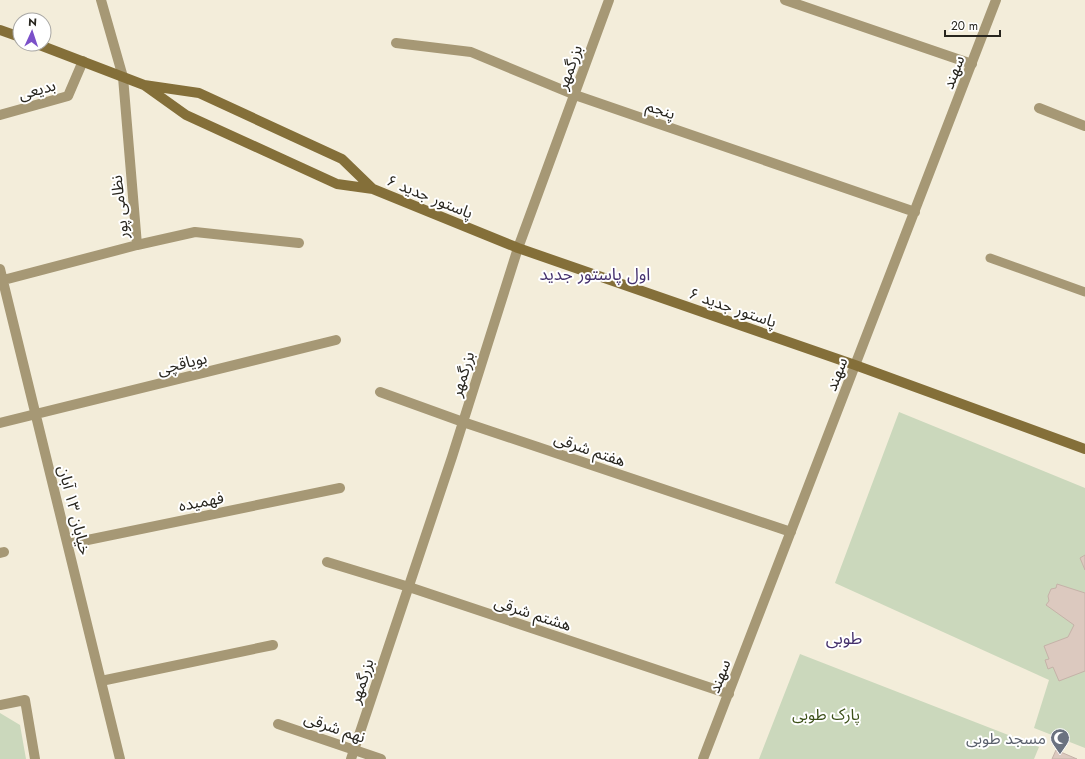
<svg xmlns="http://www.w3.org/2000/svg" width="1085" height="759" viewBox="0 0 1085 759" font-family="Jost,'Noto Sans Arabic',sans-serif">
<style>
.green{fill:#cbd8bc}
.building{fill:#dcc9bf;stroke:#c5b2a8}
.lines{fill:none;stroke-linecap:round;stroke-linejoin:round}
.lane{stroke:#a69875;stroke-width:9}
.street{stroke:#a69875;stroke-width:10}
.secondary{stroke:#846f39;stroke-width:10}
.labels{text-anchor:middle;stroke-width:4;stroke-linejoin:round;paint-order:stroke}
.street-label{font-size:16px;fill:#27251e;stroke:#fff}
.park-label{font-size:16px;fill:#3c5019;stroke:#fff}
.worship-label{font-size:16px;fill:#5b616d;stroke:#fff;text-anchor:end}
.neighbourhood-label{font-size:17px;fill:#45316d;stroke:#fff}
</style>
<rect width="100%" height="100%" fill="#f3edda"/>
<path class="green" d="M899 412 1085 488V748L1034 728 1049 680 835 583Z
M800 654 1039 747 1034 759H759Z
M0 713 20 725 26 759H0Z"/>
<path class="building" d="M1085 555V570L1080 558Z
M1057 584 1085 593V671L1059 681 1053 667 1048 669 1045 660 1049 659 1044 646 1068 637 1074 625 1046 605 1049 601 1048 596 1051 589 1056 588Z
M1056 750 1077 759H1052Z"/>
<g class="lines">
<path class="lane" d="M990 258 1085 292"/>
<path class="street" d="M101 0 123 77 137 245 195 232 299 243
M785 0 972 64
M396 43 471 52 575 95 915 212
M1039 108 1085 126
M0 115 68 96 83 61
M0 269 120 759
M0 281 137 245
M380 392 463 422 791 532
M0 423 336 340
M68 544 340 488
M0 553 4 552
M327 562 409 587 729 694
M101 681 273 645
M0 705 25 700 35 759
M278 724 381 759
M351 759 452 457 518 248 609 0
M703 759 996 0"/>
<path class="secondary" d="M0 30 20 37
M37 44 144 85 199 93 342 159 373 189
M144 85 186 115 337 184 373 189 518 248 855 365 1085 449"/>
</g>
<defs>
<symbol id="mosque-pin" viewBox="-11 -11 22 30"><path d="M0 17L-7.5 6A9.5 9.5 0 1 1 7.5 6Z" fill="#6b7280" stroke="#fff"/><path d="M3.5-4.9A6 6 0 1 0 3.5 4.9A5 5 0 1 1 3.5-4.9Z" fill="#fff"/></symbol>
</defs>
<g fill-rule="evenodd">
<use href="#mosque-pin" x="1049" y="727" width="22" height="30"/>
</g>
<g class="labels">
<g class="street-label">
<text transform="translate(569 67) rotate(-70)" y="6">بزرگمهر</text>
<text transform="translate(953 72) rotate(-69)" y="6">سهند</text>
<text transform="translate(37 89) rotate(-15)" y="6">بدیعی</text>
<text transform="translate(661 109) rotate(19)" y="6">پنجم</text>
<text transform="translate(430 196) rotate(22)" y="6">پاستور جدید ۶</text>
<text transform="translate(119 207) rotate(-96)" y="6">نظامی پور</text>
<text transform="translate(733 307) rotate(19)" y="6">پاستور جدید ۶</text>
<text transform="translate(182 363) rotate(-14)" y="6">بویاقچی</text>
<text transform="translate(462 374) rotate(-73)" y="6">بزرگمهر</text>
<text transform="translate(836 374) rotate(-69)" y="6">سهند</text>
<text transform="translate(590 449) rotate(19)" y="6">هفتم شرقی</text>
<text transform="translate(201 501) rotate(-11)" y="6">فهمیده</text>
<text transform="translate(75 510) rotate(76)" y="6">خیابان ١٣ آبان</text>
<text transform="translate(533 613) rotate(18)" y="6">هشتم شرقی</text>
<text transform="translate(719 676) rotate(-69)" y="6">سهند</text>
<text transform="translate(361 681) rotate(-72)" y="6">بزرگمهر</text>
<text transform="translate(335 727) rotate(19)" y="6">نهم شرقی</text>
</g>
<g class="park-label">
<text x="826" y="720">پارک طوبی</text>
</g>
<g class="worship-label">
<text x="1046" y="744">مسجد طوبی</text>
</g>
<g class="neighbourhood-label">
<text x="595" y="280">اول پاستور جدید</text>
<text x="844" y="644">طوبی</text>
</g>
</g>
<g transform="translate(32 32) rotate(3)"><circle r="19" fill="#ffffff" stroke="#a9a8a5"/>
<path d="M0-3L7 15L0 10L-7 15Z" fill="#7b50c9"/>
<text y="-6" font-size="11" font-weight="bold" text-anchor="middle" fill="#27251e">N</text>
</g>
<path d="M945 30v6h55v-6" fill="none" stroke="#27251e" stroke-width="2"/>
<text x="951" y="30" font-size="12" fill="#27251e" stroke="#ffffff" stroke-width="3" paint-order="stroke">20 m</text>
</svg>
